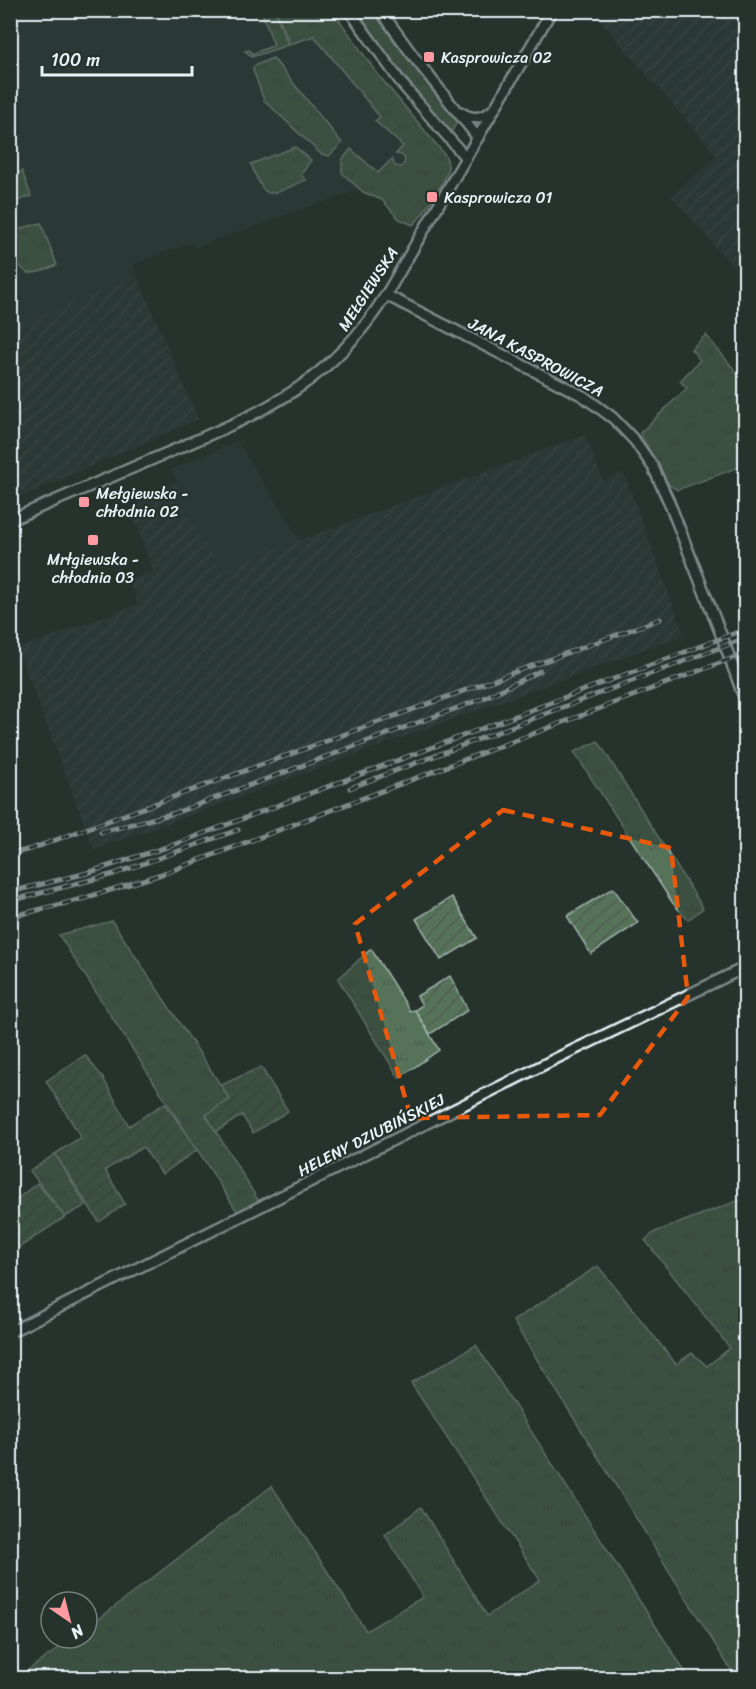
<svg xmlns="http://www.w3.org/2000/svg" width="756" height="1689" font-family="Sriracha,sans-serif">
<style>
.built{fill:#334140}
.industrial{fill:url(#industrial-furrows)}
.grass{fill:url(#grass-tufts);stroke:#a0b2a9;stroke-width:1.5}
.garden{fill:url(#garden-furrows);stroke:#a0b2a9;stroke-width:1.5}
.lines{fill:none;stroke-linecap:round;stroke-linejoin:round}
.street-casing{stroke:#e8f1f8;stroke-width:14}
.street{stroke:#26332d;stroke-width:9}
.rail-casing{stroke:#e8f1f8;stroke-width:5}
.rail{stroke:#26332d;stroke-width:3;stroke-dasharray:9;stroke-linecap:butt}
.marked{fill:none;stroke:#e8590c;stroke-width:4.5;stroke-dasharray:12 8;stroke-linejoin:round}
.poi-dot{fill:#ff9aa2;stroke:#26332d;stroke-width:2}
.labels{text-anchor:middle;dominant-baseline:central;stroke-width:4.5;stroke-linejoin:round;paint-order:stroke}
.poi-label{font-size:16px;fill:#e8f1f8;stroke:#26332d;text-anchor:start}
.street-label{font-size:16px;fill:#e8f1f8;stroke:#26332d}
</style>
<defs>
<pattern id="industrial-furrows" width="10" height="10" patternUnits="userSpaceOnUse" patternTransform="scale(1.5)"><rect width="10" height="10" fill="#334140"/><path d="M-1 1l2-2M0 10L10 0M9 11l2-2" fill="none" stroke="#475453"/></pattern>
<pattern id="grass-tufts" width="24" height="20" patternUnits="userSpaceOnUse" patternTransform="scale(1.5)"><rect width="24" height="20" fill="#57735a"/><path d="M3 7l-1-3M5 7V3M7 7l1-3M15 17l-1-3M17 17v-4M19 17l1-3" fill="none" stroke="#4e5b51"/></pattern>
<pattern id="garden-furrows" width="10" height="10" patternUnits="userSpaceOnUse" patternTransform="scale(1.5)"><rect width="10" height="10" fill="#57735a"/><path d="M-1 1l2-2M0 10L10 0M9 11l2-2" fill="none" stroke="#4e5b51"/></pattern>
</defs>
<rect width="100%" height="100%" fill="#26332d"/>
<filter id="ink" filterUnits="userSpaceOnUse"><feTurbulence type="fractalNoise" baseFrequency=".0167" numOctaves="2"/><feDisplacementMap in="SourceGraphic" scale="12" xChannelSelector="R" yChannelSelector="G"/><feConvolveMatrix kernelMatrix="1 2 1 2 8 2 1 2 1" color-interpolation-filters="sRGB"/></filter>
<g filter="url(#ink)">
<!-- built -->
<g class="built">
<path d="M11,11H305L431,164L195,247L191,242L133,264L137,276L11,327Z"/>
<path d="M237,441L300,540L220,569L168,486L178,481L170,470Z"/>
</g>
<!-- industrial -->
<g class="industrial">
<path d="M592,11H745V280L672,197L717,156Z"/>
<path d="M137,276L198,419L11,501V327Z"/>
<path d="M585,435L603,480L624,473L684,635L94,850L18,649L138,604L129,581L153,572L131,510L168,486L221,569Z"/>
</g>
<!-- grass -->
<g class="grass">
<path d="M261,11H275L288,45L252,57L245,51L250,50L252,54L274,45Z"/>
<path d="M276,11H333L376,72L445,155C447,159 449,164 448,169C446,180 422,217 413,225L399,219L382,200L363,192L342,173V160L351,149L378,173L392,159L395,166L401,167L404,164L405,159L402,155L396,154L403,146L375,121L380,117L314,36L290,44Z"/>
<path d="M355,11H373L394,41L458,120L451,133L382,49Z"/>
<path d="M273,58L342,143L329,156L321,154L264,100L253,70L254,66Z"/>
<path d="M295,147L311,160L301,175L306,180C270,194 267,207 251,164Z"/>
<path d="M22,171L31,196L11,203V175Z"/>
<path d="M41,223L57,265C49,268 38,274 29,273C18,270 4,241 14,233C20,227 33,226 41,223Z"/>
<path d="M706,335L742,379L745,377V465L677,490L669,485L640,433L687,388L680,381L700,360L691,349Z"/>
<path d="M598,741L703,908L688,920L672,902L574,752Z"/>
<path d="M112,921L230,1099L206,1115L260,1203L240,1216L59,935Z"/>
<path d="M371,949L410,1011L415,1010L439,1050L399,1078L338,979Z"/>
<path d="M55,1154L86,1205L65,1217L30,1171Z"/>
<path d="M745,1198L746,1678H736L513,1321L598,1266L676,1364L692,1353L707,1366L730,1348L645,1240L655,1232Z"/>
<path d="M476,1345L689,1678H17L73,1638H87V1628L272,1486L366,1631L423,1597L385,1535L421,1507L487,1616L540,1580L411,1383Z"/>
</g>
<!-- garden -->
<g class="garden">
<path d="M613,888L638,923L591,954L567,916Z"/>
<path d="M452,897L477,938L441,960L416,919Z"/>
<path d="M450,976L468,1010L430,1034L415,1010L422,1005L417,996Z"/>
<path d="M85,1055L103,1078L129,1126L165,1103L197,1150L162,1174L143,1147L105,1170L125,1204L99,1222L55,1154L81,1137L46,1081Z"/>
<path d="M261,1067L288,1111L253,1133L242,1115L216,1132L206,1115L230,1099L221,1085Z"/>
<path d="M37,1183L65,1217L12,1252L11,1204Z"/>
</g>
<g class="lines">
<!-- street casing -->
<g class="street-casing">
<g id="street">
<path d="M349,10L402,84L466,158"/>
<path d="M380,10L414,57L478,138"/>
<path d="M460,112C472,120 482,119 493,110"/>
<path d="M386,295L583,396L613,418L635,441L653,467L669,502L722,637L746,703"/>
<path d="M10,520C58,500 105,479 153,459C252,416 325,392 386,295L552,10"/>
<path d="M10,1332L557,1058L746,967"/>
</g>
</g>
<!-- street -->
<use href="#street" class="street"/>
<!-- rail casing -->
<g class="rail-casing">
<g id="rail">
<path d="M350,788L740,640"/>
<path d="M101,832L175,813L484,698L540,671"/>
<path d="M10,854L31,849L660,619"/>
<path d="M10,892L87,873L173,845L746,629"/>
<path d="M10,901L114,874L238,830"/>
<path d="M10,917L82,899L168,872L746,653"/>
</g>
</g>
<!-- rail -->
<use href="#rail" class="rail"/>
</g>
</g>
<!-- marked area -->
<path d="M0 0H756V1689H0ZM503,810L671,848L688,997L600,1115L411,1118L355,924Z" fill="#26332d" fill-opacity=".55" fill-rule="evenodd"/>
<path class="marked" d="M503,810L671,848L688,997L600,1115L411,1118L355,924Z"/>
<!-- markers -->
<g class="poi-dot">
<rect x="423" y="51" width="12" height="12" rx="3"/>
<rect x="426" y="191" width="12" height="12" rx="3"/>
<rect x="78" y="496" width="12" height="12" rx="3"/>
<rect x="87" y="534" width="12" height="12" rx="3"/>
</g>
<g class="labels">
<!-- poi labels -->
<g class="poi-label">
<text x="441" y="57">Kasprowicza 02</text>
<text x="444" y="197">Kasprowicza 01</text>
<text x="96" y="493">Mełgiewska -<tspan x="96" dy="18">chłodnia 02</tspan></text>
<text x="93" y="559" text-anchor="middle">Mrłgiewska -<tspan x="93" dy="18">chłodnia 03</tspan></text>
</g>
<!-- street labels -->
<g class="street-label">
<text transform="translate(368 289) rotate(-57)">MEŁGIEWSKA</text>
<text transform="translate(536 357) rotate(28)">JANA KASPROWICZA</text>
<text transform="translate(371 1135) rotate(-27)">HELENY DZIUBIŃSKIEJ</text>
</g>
</g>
<!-- margin -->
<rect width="756" height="1689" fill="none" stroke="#26332d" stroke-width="36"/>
<rect x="18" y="18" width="720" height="1653" fill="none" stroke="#e8f1f8" stroke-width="2" filter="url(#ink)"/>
<!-- north arrow -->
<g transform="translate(69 1620) rotate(145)"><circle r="28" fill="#26332d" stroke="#747f7e" stroke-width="1.5"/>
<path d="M0-4.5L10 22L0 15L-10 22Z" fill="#ff9aa2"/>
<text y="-9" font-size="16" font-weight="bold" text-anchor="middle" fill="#e8f1f8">N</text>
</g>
<!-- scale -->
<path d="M42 66v9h150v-9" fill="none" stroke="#e8f1f8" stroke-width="3"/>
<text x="51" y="66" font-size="18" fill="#e8f1f8" stroke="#26332d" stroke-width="4.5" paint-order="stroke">100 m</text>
</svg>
